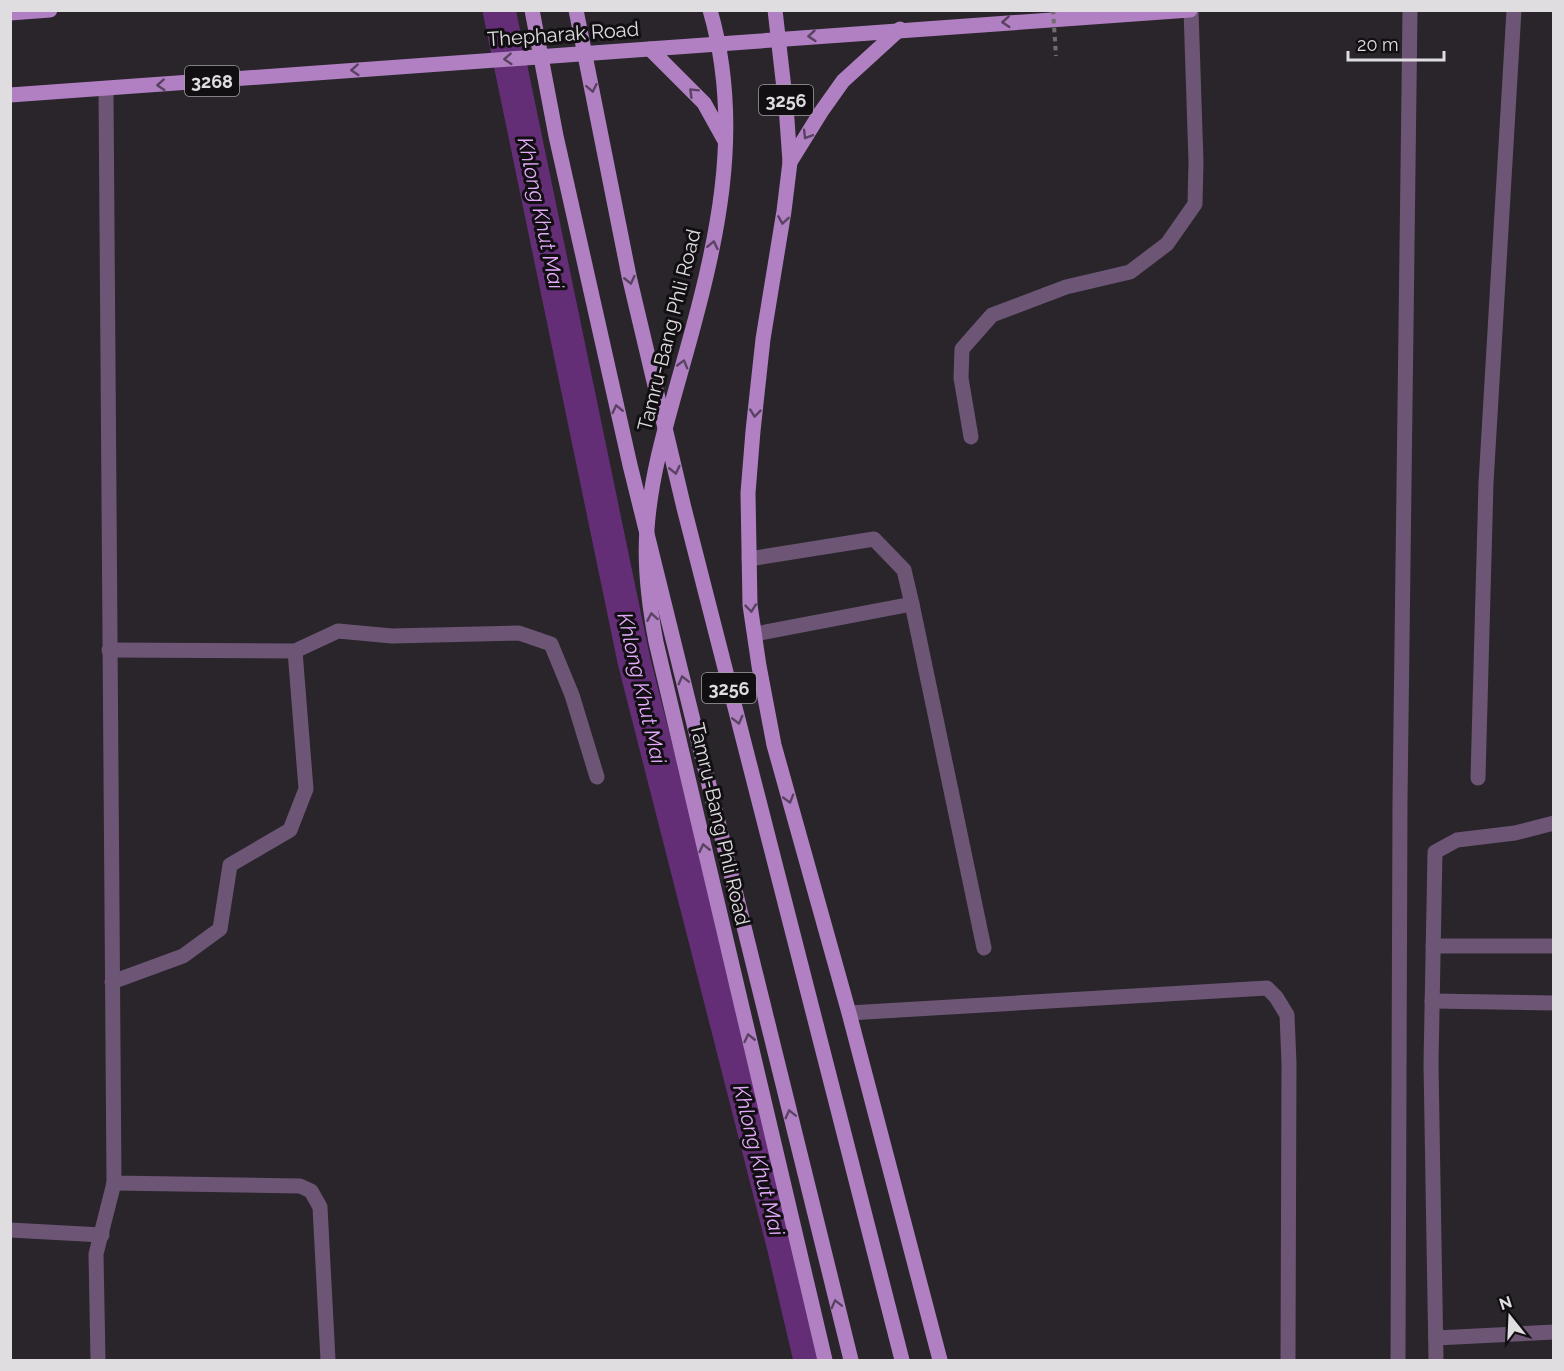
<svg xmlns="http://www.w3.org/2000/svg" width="1564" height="1371" font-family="Raleway,sans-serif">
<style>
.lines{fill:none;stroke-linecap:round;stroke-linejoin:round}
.canal{stroke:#642e77;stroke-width:33}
.service{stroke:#6c5575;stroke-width:15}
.minor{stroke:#6c5575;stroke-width:15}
.primary{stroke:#b180c3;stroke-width:15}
.path-bridge{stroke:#706c71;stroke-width:4;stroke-dasharray:4.5 4.5;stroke-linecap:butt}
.primary-bridge{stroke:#b180c3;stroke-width:15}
.oneway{stroke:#594262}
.labels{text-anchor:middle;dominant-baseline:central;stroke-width:6;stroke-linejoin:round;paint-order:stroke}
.shield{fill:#110f12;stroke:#a29fa3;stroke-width:1.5}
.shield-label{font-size:18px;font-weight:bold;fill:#e0dde1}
.street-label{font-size:20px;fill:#e0dde1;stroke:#110f12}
.water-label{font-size:21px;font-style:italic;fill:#e5aafc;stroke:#110f12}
</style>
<rect width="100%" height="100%" fill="#29252b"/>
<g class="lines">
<!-- canal -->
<path class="canal" d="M499,10L634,661L783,1245L810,1360"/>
<!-- service -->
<g class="service">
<path d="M755,634L912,604"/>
<path d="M109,650L295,651L338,631L392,636L519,633L551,644L572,695L597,777"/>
<path d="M112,982L183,956L220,929L230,865L290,830L306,789L295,651"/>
</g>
<!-- minor -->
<g class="minor">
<path d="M106,89L114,1183L300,1186L311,1191L320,1207L328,1360"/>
<path d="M971,437L961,378L962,349L992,315L1066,287L1130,272L1167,244L1195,204L1196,162L1191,10"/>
<path d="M749,559L874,539L904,570L912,604L984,948"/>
<path d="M1478,778L1486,483L1514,10"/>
<path d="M1433,946H1554"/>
<path d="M1432,1001L1554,1003"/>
<path d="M849,1013L1267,988L1276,997L1287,1015L1289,1063L1288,1360"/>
<path d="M10,1230L102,1235"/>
<path d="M1436,1338L1554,1332"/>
<path d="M98,1360L96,1254L114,1183"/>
<path d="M1398,1360L1400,802L1410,10"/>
<path d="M1436,1360L1431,1064L1435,852L1457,840L1515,833L1554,823"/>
</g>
<!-- primary -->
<g class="primary">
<path d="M710,10C745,131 716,247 683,364C668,418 651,472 647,529C644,567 649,605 656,642L825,1360"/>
<path d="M775,10L786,106L790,162L784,211L763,339L753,431L748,493L750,605L759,666L774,745L849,1013L940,1360"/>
<path d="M10,13L50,10"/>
<path d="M650,49L704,103L724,139"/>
<path d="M10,95C404,69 797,35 1190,10"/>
<path d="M790,162L821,112L843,81L900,29"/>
</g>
<!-- path-bridge -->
<path class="path-bridge" d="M1053,10L1056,56"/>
<!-- primary-bridge -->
<g class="primary-bridge">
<path d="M532,10L556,136L630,465L851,1360"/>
<path d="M576,10L629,276L684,508L902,1360"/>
</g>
</g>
<!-- one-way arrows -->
<defs><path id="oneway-chevron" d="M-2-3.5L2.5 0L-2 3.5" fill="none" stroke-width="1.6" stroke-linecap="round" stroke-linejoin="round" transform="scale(1.5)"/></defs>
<g class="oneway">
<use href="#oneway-chevron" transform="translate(1006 22) rotate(176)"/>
<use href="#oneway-chevron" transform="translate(812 36) rotate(175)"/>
<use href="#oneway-chevron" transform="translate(508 59) rotate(176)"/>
<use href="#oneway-chevron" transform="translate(355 70) rotate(176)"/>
<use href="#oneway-chevron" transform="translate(161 85) rotate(176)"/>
<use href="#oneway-chevron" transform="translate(592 88) rotate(79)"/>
<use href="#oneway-chevron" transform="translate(693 92) rotate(-135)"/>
<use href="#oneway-chevron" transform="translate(807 135) rotate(121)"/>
<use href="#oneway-chevron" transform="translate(783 220) rotate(99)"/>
<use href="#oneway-chevron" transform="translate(713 245) rotate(-78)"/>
<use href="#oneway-chevron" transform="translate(630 280) rotate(77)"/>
<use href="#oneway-chevron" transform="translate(683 364) rotate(-74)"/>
<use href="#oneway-chevron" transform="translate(617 409) rotate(-103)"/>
<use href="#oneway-chevron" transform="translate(755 413) rotate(96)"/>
<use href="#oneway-chevron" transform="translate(675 470) rotate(77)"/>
<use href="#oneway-chevron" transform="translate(751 608) rotate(84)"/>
<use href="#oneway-chevron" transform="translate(652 617) rotate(-100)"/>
<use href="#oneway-chevron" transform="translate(683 680) rotate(-104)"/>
<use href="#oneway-chevron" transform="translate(738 720) rotate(76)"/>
<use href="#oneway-chevron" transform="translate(789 799) rotate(74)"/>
<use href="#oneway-chevron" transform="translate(704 848) rotate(-103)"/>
<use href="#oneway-chevron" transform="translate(749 1038) rotate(-103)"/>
<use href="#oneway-chevron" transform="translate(790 1114) rotate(-104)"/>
<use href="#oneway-chevron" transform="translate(836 1304) rotate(-104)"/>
</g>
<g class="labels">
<!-- shield labels -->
<g class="shield">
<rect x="185" y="66" width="54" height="30" rx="4.5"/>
<rect x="759" y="85" width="54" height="30" rx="4.5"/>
<rect x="702" y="673" width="54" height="30" rx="4.5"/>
</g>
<g class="shield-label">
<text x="212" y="81">3268</text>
<text x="786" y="100">3256</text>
<text x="729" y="688">3256</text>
</g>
<!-- street labels -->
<g class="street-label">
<text transform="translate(563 34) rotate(-4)">Thepharak Road</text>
<text transform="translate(669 330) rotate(-76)">Tamru-Bang Phli Road</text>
<text transform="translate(720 824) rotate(77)">Tamru-Bang Phli Road</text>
</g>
<!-- water labels -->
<g class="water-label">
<text transform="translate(541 213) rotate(78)">Khlong Khut Mai</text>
<text transform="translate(642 688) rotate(77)">Khlong Khut Mai</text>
<text transform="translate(759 1160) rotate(76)">Khlong Khut Mai</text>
</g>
</g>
<!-- border -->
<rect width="1564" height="1371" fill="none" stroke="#e0dde1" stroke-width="24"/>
<!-- north arrow -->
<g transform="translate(1510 1317) rotate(342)" stroke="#110f12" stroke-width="4.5" paint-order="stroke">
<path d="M0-4.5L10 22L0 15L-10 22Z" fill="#e0dde1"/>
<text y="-9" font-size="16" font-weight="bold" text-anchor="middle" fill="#e0dde1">N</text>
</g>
<!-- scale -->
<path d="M1348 51v9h96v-9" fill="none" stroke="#e0dde1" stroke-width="3"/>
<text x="1357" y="51" font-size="18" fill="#e0dde1" stroke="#110f12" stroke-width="4.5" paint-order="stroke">20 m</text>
</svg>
